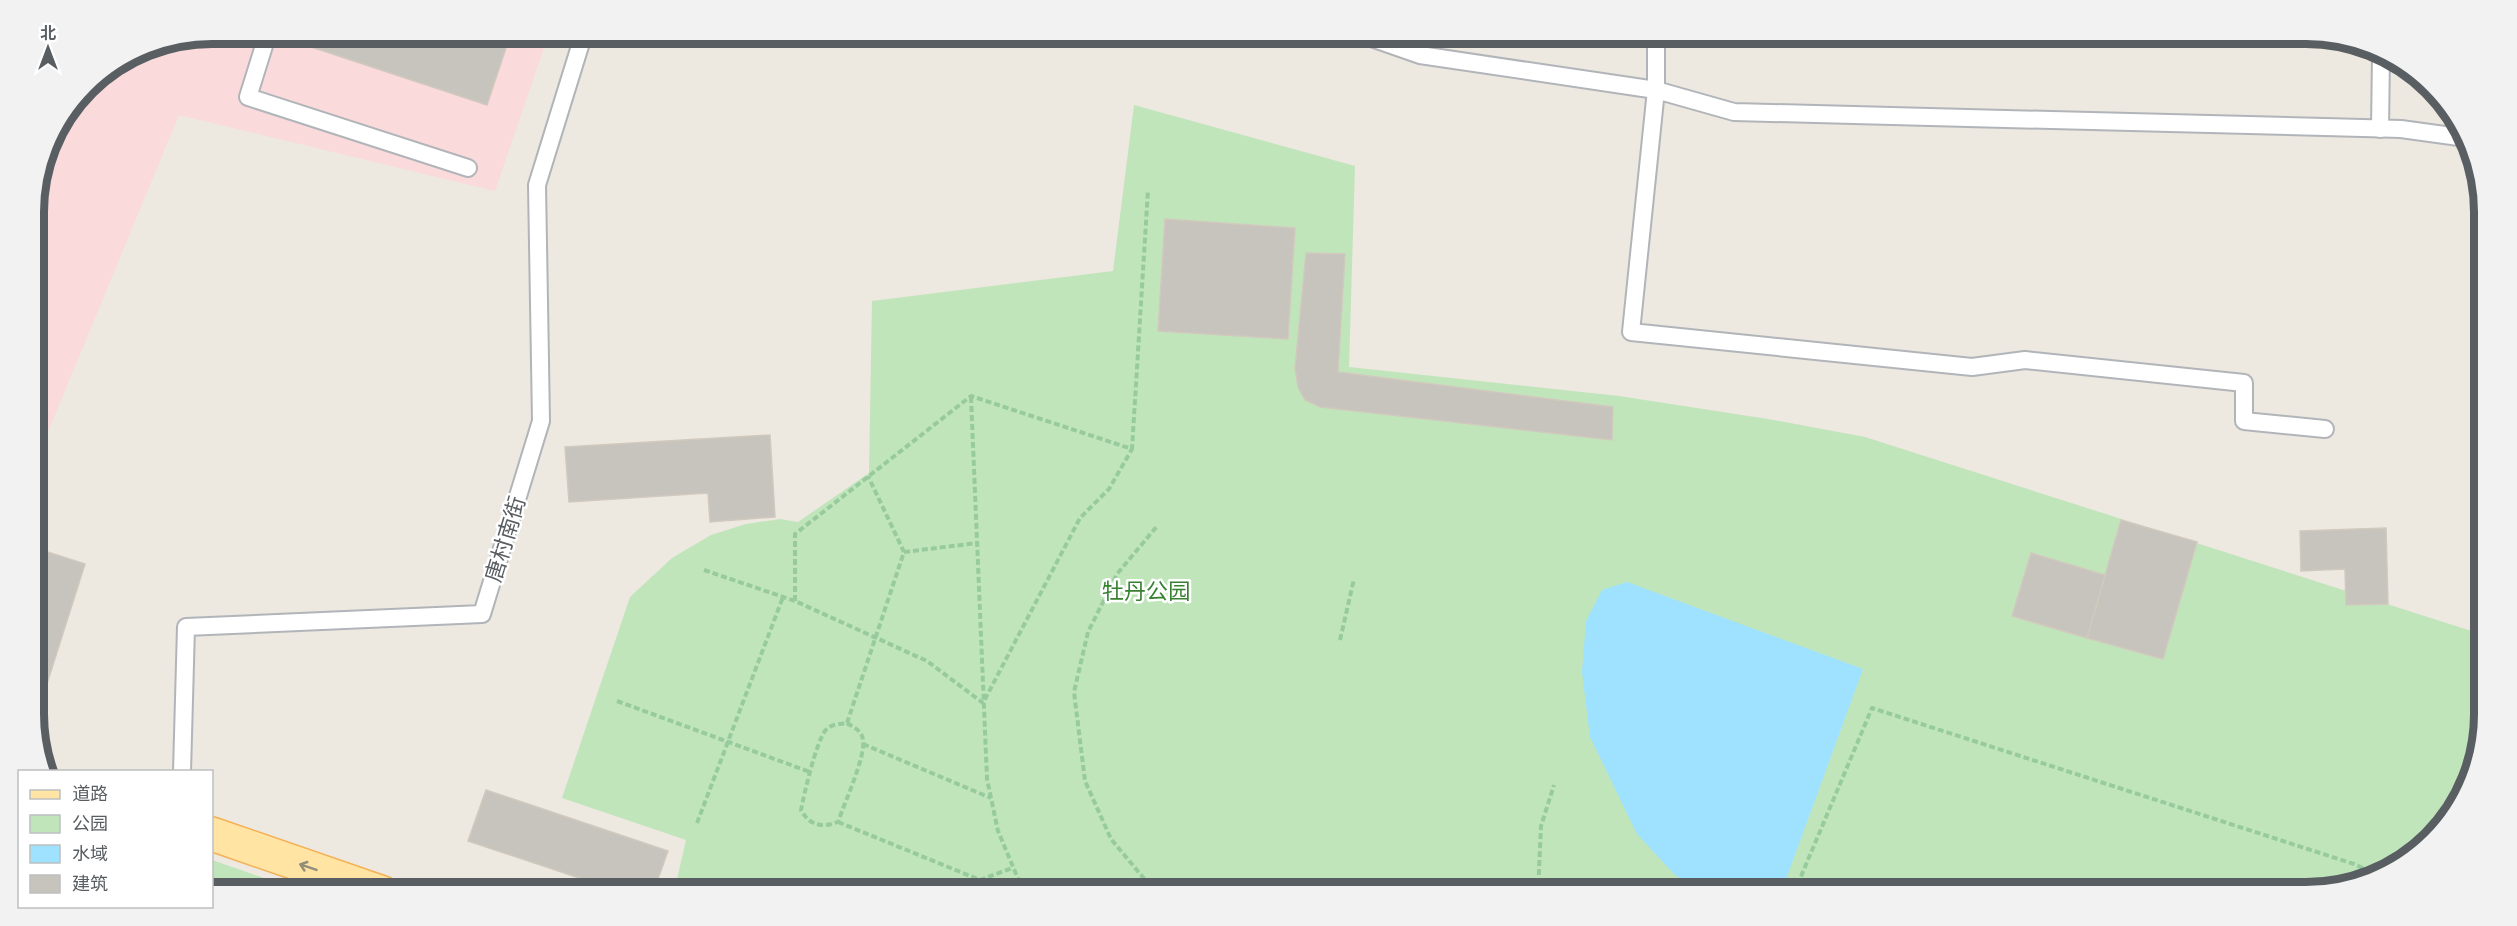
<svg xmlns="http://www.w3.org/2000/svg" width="2517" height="926" font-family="Jost,'Noto Sans SC',sans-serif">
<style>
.medical{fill:#fbdadc}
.green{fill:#c1e5bb}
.water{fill:#9ee2ff}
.building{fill:#c7c3bd;stroke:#d1c9be;stroke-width:1.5}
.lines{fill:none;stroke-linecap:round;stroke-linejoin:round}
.service-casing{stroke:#b1b5b9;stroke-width:20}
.primary-casing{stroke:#f4b052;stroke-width:36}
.path{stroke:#97cb9e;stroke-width:4;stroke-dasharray:6 3;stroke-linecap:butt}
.service{stroke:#fff;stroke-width:16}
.primary{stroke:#ffe4a3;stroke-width:33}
.oneway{stroke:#938d79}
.labels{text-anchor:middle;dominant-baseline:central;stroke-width:5;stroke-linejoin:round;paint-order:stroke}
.street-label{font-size:22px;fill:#595e62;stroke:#fff}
.park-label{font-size:22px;fill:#388131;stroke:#fff}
.rim{fill:none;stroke:#595e62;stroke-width:8}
</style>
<rect width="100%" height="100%" fill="#ede8e0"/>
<!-- medical -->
<path class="medical" d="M211,33H549L495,191L179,115L47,434L40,539L35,538L33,199L51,133L93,77L143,46Z"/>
<!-- green -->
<g class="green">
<path d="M1134,105L1355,166L1349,367L1619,396L1768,419L1865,437L2484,635V715L2475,772L2454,814L2415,856L2374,880L2317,893H689L675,888L686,840L562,798L630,597L672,558L711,535L746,524L780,519L798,522L869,473L872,301L1113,271Z"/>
<path d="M212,860L308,893H212Z"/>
</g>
<!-- water -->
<path class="water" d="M1627,582L1863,669L1781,893H1705L1675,875L1637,834L1590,737L1582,672L1586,621L1602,590Z"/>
<!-- building -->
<g class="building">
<path d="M279,33H511L487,105L278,36Z"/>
<path d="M1165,219L1295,228L1288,339L1158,331Z"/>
<path d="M1306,253L1345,254L1338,372L1613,407L1612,440L1320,407L1305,400L1298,387L1295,368Z"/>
<path d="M770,435L775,517L710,522L708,493L569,502L565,447Z"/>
<path d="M2121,520L2197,542L2163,659L2087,638Z"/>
<path d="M2386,528L2388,604L2346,605L2345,569L2301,571L2300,531Z"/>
<path d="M35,548L85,564L45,690L36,687Z"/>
<path d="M2031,553L2105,575L2087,638L2012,616Z"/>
<path d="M2484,603V635L2474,632Z"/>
<path d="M486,790L668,851L653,893H624L468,841Z"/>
</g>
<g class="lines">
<!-- service casing -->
<g class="service-casing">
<g id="service">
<path d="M268,33L248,97L468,168"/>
<path d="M1357,33L1420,55L1656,90L1734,112L2401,129L2459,137"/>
<path d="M1656,33V90L1631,332L1972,367L2025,360L2244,383V421L2325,429"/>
<path d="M2380,129L2381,55"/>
<path d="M182,772L186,627L482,614L541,421L537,185L584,33"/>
</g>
</g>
<!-- primary casing -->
<g class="primary-casing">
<path id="primary" d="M212,834L383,893"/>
</g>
<!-- path -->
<g class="path">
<path d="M971,397L987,779L998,831L1024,893"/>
<path d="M904,552L977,543"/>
<path d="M704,570L795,601L927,661L983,703L1080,518L1109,489L1132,449"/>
<path d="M795,601V534L971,396L1132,449L1148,190"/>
<path d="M1340,640L1354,579"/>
<path d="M617,701L810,772"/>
<path d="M847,723L904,552L868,476"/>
<path d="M847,723C854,728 862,730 863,740C866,756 844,804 838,822C822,828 810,826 801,810C804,794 816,743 825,731C830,724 840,724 847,723Z"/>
<path d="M863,744L991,798"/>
<path d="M838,822L980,880L1012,868"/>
<path d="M697,823L783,597"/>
<path d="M1156,893L1111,839L1085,781L1074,692L1088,632L1117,574L1158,525"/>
<path d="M1538,893L1541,826L1554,785"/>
<path d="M1794,893L1872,708L2354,864L2379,876"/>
</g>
<!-- service -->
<use href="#service" class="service"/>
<!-- primary -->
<use href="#primary" class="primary"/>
</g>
<!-- one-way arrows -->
<defs><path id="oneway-shaft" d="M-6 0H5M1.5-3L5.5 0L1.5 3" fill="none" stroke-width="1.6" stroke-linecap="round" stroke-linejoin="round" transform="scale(1.5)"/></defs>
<use class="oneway" href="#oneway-shaft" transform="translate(308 867) rotate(-161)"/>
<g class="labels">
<!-- street labels -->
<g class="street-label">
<text transform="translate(505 539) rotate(-73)">唐村南街</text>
</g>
<!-- park labels -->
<g class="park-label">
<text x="1146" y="591">牡丹公园</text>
</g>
</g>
<!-- crop -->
<path d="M0 0H2517V926H0ZM212 44H2306A168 168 0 0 1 2474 212V714A168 168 0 0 1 2306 882H212A168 168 0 0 1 44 714V212A168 168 0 0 1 212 44Z" fill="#f2f2f2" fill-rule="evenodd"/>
<path class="rim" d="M212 44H2306A168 168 0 0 1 2474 212V714A168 168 0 0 1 2306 882H212A168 168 0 0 1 44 714V212A168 168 0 0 1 212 44Z"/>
<!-- legend -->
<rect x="18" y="770" width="195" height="138" fill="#ffffff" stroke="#bdbfc0" stroke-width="1.5"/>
<rect x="30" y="790" width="30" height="9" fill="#ffe4a3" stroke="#bdbfc0" stroke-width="1.5"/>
<text x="72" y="800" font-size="18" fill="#595e62">道路</text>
<rect x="30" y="815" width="30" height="18" fill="#c1e5bb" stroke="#bdbfc0" stroke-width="1.5"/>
<text x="72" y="830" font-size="18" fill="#595e62">公园</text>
<rect x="30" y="845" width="30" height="18" fill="#9ee2ff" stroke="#bdbfc0" stroke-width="1.5"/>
<text x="72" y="860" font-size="18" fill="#595e62">水域</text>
<rect x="30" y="875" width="30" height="18" fill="#c7c3bd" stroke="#bdbfc0" stroke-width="1.5"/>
<text x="72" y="890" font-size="18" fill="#595e62">建筑</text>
<!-- north arrow -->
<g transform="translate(48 48)" stroke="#ffffff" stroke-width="4.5" paint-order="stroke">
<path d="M0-4.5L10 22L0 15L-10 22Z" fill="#595e62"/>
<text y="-9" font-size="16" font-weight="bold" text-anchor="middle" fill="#595e62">北</text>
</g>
</svg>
